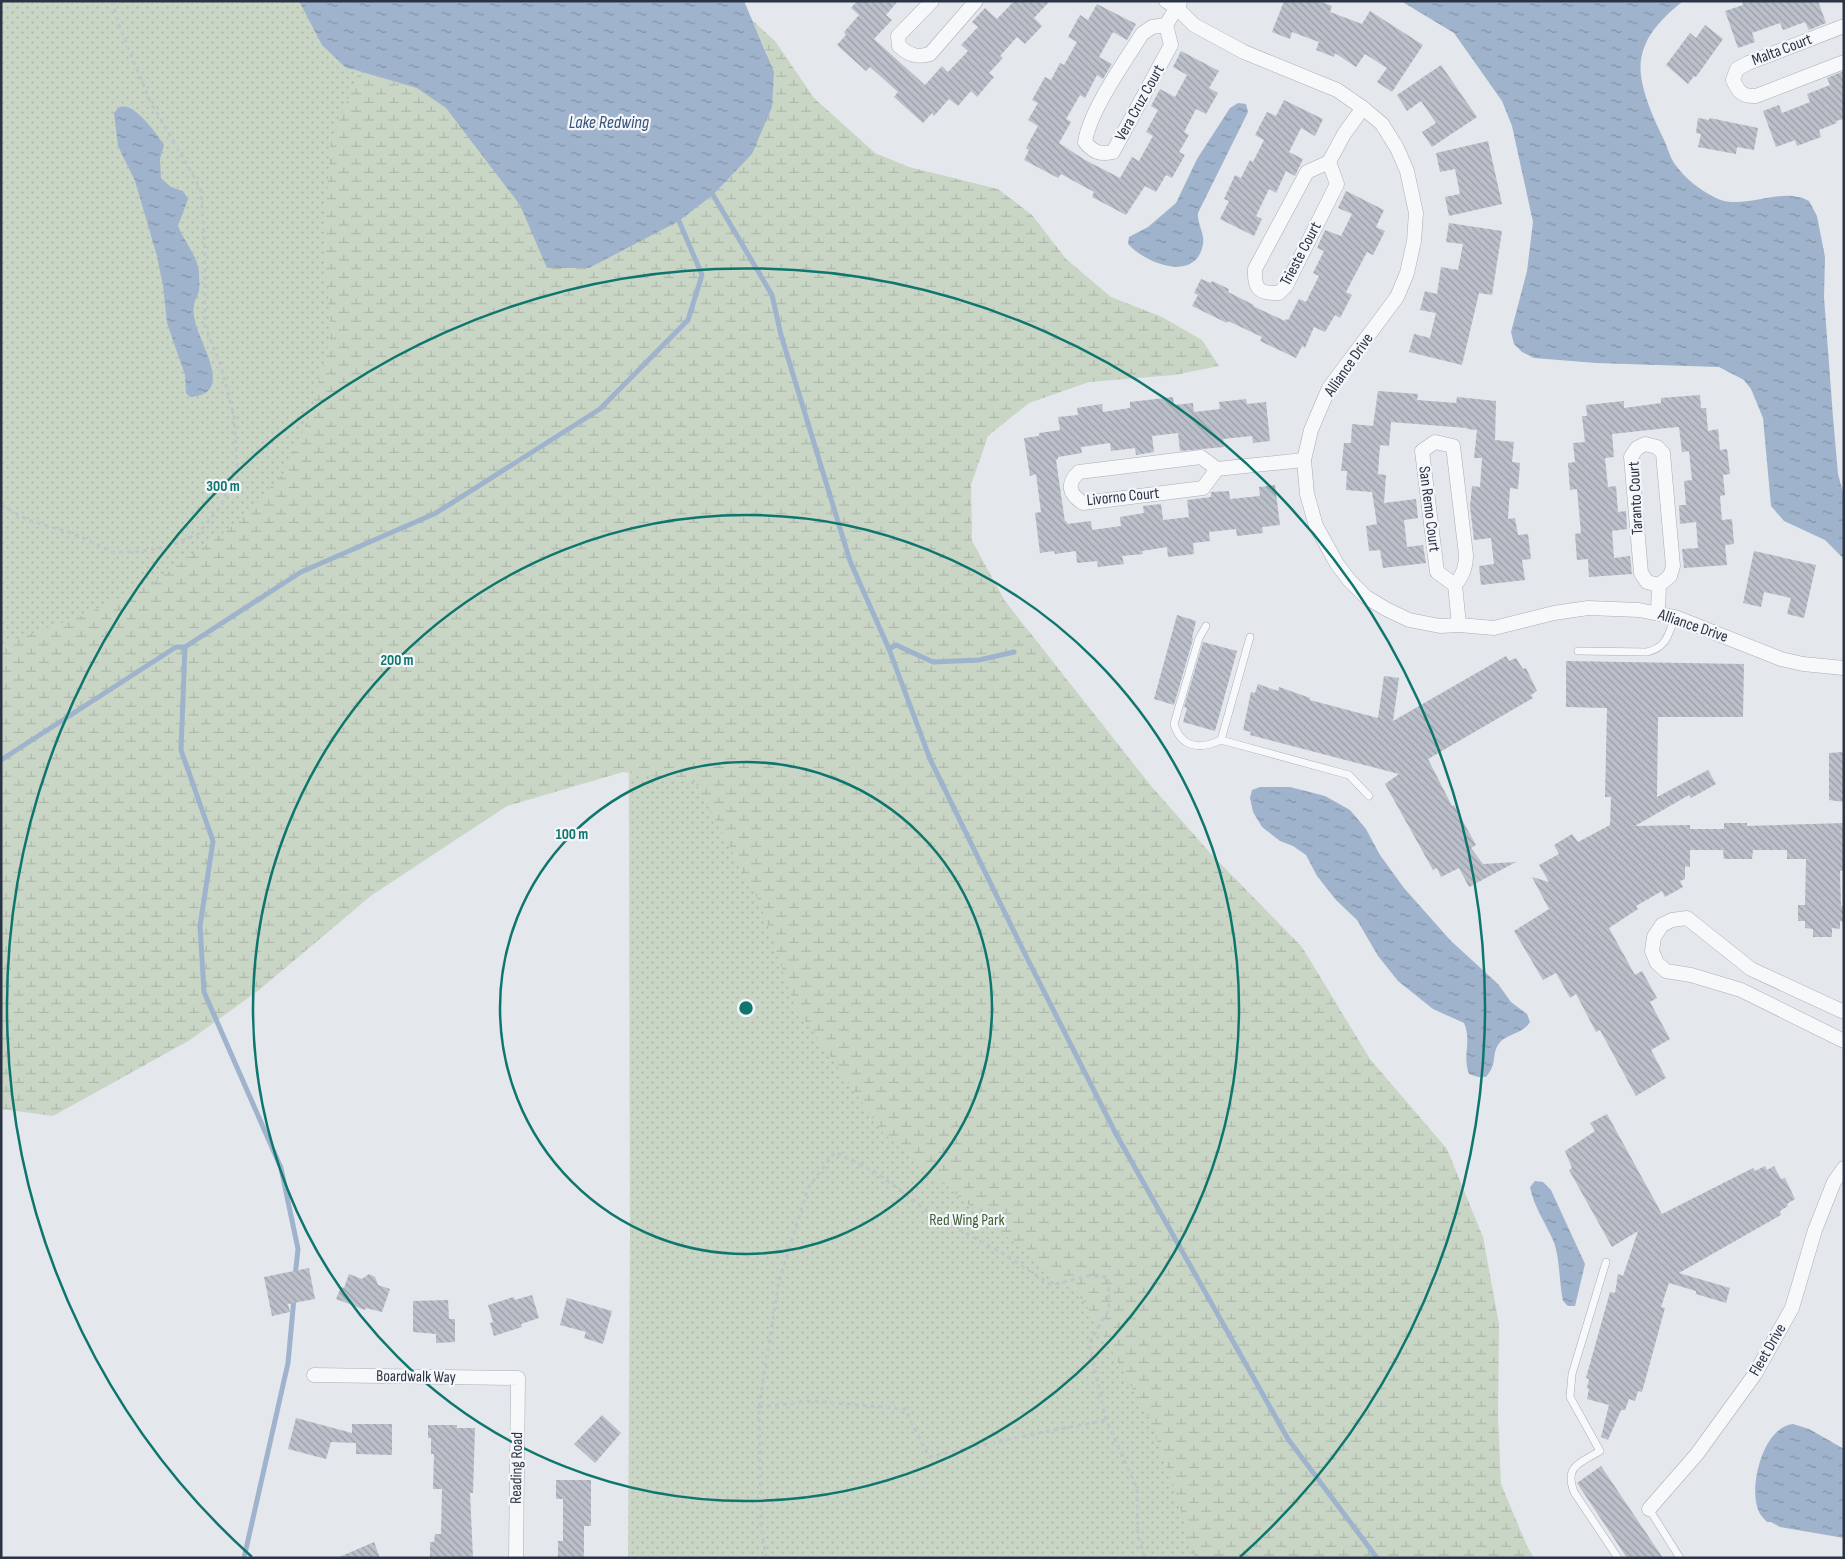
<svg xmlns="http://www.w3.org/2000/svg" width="1845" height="1559" font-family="'Sofia Sans Condensed',sans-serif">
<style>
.green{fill:url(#green-dots)}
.wetland{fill:url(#wetland-marsh)}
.water{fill:url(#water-ripples)}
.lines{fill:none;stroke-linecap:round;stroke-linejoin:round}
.stream{stroke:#9fb4cc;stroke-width:5}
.building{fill:url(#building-back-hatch)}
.lane-casing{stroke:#a9aeb7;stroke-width:8}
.street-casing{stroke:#a9aeb7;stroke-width:15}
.path{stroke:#c2c5cb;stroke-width:3;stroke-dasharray:4 4;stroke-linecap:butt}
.lane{stroke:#f7f8fa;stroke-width:7}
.street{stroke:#f7f8fa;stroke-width:14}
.ring{fill:none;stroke:#0f766e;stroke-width:2.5}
.labels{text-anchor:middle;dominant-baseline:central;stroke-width:4.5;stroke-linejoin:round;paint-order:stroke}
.street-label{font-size:16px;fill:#2b3445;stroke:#f4f6f9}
.park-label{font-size:16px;fill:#3f6138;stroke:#f4f6f9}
.water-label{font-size:18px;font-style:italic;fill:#34527a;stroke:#f4f6f9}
.centre{fill:#0f766e;stroke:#f4f6f9;stroke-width:2.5}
.ring-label{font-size:15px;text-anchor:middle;font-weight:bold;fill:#0f766e;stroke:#f4f6f9;stroke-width:4.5;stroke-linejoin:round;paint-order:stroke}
</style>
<defs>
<pattern id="green-dots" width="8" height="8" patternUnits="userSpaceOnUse" patternTransform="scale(1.25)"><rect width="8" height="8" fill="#c9d6c5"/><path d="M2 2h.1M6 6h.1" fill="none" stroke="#adb8ab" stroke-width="1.8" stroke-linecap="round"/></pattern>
<pattern id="wetland-marsh" width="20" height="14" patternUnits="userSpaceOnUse" patternTransform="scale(1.25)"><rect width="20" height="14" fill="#c9d6c5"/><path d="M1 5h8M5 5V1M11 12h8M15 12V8" fill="none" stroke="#adb8ab"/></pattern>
<pattern id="water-ripples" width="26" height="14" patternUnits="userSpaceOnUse" patternTransform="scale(1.25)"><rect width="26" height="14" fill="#9fb4cc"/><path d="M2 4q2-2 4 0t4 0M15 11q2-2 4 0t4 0" fill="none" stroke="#8293a7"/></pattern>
<pattern id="building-back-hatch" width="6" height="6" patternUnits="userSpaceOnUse" patternTransform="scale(1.25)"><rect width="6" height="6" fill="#bbc0ca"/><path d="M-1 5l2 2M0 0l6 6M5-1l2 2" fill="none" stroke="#989da6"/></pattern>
</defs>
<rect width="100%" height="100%" fill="#e4e7ec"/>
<!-- green -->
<path class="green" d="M1,1H467L1406,1558H628L630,1235L628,462L1,983Z"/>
<!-- wetland -->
<path class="wetland" d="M752,20L775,41L814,98L875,153L909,167L998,189L1032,215L1066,259L1111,297L1162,317L1202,340L1219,366L1174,375L1089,382L1029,403L988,436L971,485L972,541L1005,601L1151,786L1212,855L1302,947L1370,1059L1447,1149L1483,1237L1499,1324L1498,1418L1501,1484L1527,1546L1534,1558H1195L1187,1528L1150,1420L1084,1301L883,1133L794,1004L760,903L695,782L623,772L507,806L372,895L259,990L190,1040L53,1116L1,1109V645L86,614L154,582L234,525L285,472L310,415L331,335L324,239L331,140L359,72L417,88L446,108L520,205L547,268L679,221L713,195L752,154L767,54Z"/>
<!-- water -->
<g class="water">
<path d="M299,1H744L774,72L772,107L752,154L713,195L679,221L589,268H547L520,205L446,108L417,88L345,67L322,45Z"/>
<path d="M1401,1H1683C1666,15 1647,32 1642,55C1635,81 1654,119 1665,142C1668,149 1670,157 1674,163C1685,179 1701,191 1718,199C1743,209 1775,191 1798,197C1801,197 1805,199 1809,201L1817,216L1825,257L1824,297L1833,417L1838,474L1844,496V559L1825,540L1784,521L1771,506L1763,418L1751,389L1744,380L1719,367L1596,363L1534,358L1522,352L1514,344L1511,332L1527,271L1533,222L1512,126L1502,101L1454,33Z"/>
<path d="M1238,103L1246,104L1248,112L1198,213C1197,224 1205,233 1203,244C1196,284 1145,263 1128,244L1129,237L1148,227L1176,203L1197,159L1230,108Z"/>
<path d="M119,107C121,107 124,106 127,107C138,109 158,135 164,145L160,159L161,178L171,187L183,191L188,199L178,226C184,241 197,255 199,272C199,277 200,285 199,291C198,296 194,301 194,306C193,310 194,317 195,321C199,343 236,395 190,397L186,393L185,375L167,323L163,286L157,256L135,181L118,146L114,113Z"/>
<path d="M1260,787H1290L1325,796L1350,810L1366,829L1380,855L1404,888L1451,941L1498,984L1511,1002L1527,1014L1530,1022C1521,1036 1505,1033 1498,1045C1491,1057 1498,1063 1486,1077H1478L1469,1074C1462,1055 1472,1041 1464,1023L1433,1009L1398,981L1378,956L1357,920L1336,900L1317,876L1306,855L1293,846L1280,841L1262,827L1253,812L1250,798L1252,790Z"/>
<path d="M1535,1181L1543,1182L1551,1190L1585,1264L1575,1306H1568L1563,1301C1559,1283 1560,1256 1553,1240C1545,1222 1534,1207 1530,1187Z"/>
<path d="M1793,1424L1809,1429L1844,1449V1538L1780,1527L1771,1522H1767C1762,1517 1758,1512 1757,1506C1750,1482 1764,1427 1793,1424Z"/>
</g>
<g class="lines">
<!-- stream -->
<g class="stream">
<path d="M713,195L772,295L781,335L850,561L889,649L930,759L1024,952L1116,1134L1288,1439L1377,1558"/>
<path d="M185,647L181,750L213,841L200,926L204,992L281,1168L298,1249L295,1277"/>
<path d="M889,649L896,645L933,662L979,660L1014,652"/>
<path d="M1,760L176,647H185L301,572L436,513L600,409L688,320L702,275L679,221"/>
<path d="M244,1558L288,1363L294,1298"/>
</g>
</g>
<!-- building -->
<g class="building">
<path d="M857,1H898L886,15L892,20L874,39L925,85L942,66L948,72L968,51L961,45L978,27L972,22L985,8L997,19L1014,1H1050L1034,18L1042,26L1025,44L1017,37L1000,56L1003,58L989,73L994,77L977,97L971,91L958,106L949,99L934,116L932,113L923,123L894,97L898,92L870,67L866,71L837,45L846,35L844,32L859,15L851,8Z"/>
<path d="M1284,1H1319L1332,6L1330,12L1362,24L1370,11L1423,45L1392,92L1377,82L1387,68L1365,54L1356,67L1335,53L1334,57L1316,50L1319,42L1292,32L1290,39L1272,32Z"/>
<path d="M1742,1H1818L1826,23L1809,30L1805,22L1783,30L1780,23L1752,33L1755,42L1738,48L1725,11L1743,5Z"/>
<path d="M1097,4L1136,24L1127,40L1113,32L1099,57L1112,64L1110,67L1103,79L1097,75L1085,98L1080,95L1066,119L1071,122L1059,143L1085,160L1120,178L1132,157L1139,161L1153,136L1146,132L1158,110L1151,106L1160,89L1175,97L1187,75L1173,67L1181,51L1219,71L1209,88L1218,93L1206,114L1196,109L1184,132L1189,135L1179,152L1185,155L1172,178L1166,175L1156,192L1145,186L1126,215L1092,197L1094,192L1061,174L1058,178L1024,160L1029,150L1026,148L1038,126L1028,120L1038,103L1032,100L1045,77L1051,80L1060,63L1064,65L1077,42L1068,37L1080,15L1088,20Z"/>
<path d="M1705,25L1723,39L1696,77L1694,76L1688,84L1666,65L1690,33L1696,38Z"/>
<path d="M1441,65L1477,117L1432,147L1422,132L1436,123L1421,101L1407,111L1397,95Z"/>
<path d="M1844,71V119L1836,121L1837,123L1819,130L1821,137L1797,146L1795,140L1776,147L1763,111L1779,105L1782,113L1810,102L1807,94L1830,85L1827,78Z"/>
<path d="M1284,100L1323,119L1315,136L1301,128L1289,152L1303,159L1295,176L1286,171L1276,193L1269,189L1256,216L1262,219L1254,236L1220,219L1229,201L1224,199L1235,175L1241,178L1250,160L1253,162L1264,140L1255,135L1267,112L1276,116Z"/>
<path d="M1698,118L1709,120L1710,118L1758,128L1754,150L1737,147L1736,154L1698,147L1701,134L1696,133Z"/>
<path d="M1488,141L1502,204L1449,216L1445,197L1460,194L1455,169L1440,172L1436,153Z"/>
<path d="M1346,191L1384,210L1376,227L1385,231L1373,255L1367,252L1346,292L1352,295L1340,318L1335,315L1325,332L1314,327L1305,348L1302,346L1296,358L1260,341L1262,337L1228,321L1227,323L1192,306L1198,295L1194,293L1201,279L1211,283L1212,281L1229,289L1228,292L1254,305L1253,306L1285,321L1286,319L1288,320L1299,299L1306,302L1319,276L1313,273L1324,251L1317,248L1325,230L1341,236L1352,214L1338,208Z"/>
<path d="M1449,223L1502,231L1492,295L1479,293L1462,365L1409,352L1414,334L1430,338L1436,313L1420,310L1425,291L1437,294L1441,267L1458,270L1463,244L1446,242Z"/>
<path d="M1378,391L1418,394L1417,400L1456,403L1457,397L1496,401L1495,440L1514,442L1512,462L1520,463L1518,489L1510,488L1508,519L1515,518L1518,535L1528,534L1531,559L1522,560L1525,580L1481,585L1479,566L1494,564L1491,538L1474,540L1470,507L1472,486L1480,487L1482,458H1474L1477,430L1467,429V428L1391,422L1389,446L1380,445L1378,474L1386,475L1384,503L1416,499L1418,518L1404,520L1407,547L1423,545L1426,563L1383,568L1380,550L1369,551L1366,526L1377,524L1372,492L1346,490L1347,471H1341L1344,443H1351L1352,424L1373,426Z"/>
<path d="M1700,395L1701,408H1706L1708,431L1718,429L1720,450L1727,449L1730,474L1723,475L1725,495L1720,496L1722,520L1732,519L1734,544L1725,545L1727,565L1684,568L1682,549L1698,548L1696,522L1680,524L1679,505H1686L1684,481L1692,480L1689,451L1682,452L1679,427H1677L1612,434L1614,457L1605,458L1608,487L1616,486L1618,512L1626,511L1627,529L1612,531L1614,558L1630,556L1632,574L1589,577L1588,559L1577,560L1575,534L1581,533L1577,489L1570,490L1568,463L1575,462L1573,443L1585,442L1582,416H1587L1586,405L1624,401V408L1661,403V398Z"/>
<path d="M1173,397L1174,405L1193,403L1194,412L1220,409L1219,402L1246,399L1247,404L1266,402L1270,441L1253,443L1252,436L1223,439L1224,447L1180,451L1178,433L1152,436L1154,452L1136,455L1135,448L1111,451L1110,443L1081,447L1082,453L1058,457V459L1056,460L1065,522L1067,521V524L1091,521L1092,530L1121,526L1120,517L1144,513L1143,506L1161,504L1163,520L1189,517L1187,500L1211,497V492L1229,491L1230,499L1260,496L1259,487L1275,485L1280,525L1262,527L1263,533L1237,536L1236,529L1209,532L1210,541L1193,543L1194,554L1168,557L1167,547L1142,551L1143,554L1122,556L1124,564L1098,567L1097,561L1077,563L1076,551L1055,554L1054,551L1040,553L1035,513L1041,512L1036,474L1030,476L1024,438L1039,436V433L1060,430L1058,417L1078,415L1077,408L1102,404L1103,412L1130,408V402Z"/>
<path d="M1754,551L1816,565L1804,618L1787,614L1791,598L1764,592L1761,607L1743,603Z"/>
<path d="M1177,615L1196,621L1192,638L1193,639L1174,705L1154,699Z"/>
<path d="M1203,642L1237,651L1215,731L1183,722L1187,708L1184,707Z"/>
<path d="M1506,656L1509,661L1516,658L1523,669L1526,668L1537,691L1531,695L1533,698L1428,759L1452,806L1454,805L1476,845L1471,848L1483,864L1516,862L1469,887L1459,868L1441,877L1437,868L1433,870L1385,784L1399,774L1250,735L1251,732L1243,730L1251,692L1255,693L1258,684L1278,691L1279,687L1310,698V700L1378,718L1384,676L1399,678L1393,721Z"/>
<path d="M1566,661L1744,664L1743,717H1658L1657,797L1708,770L1716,784L1691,798L1689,795L1635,826L1690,825V829H1724V823H1747V826L1844,823V871H1840L1841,906H1844V922L1840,921V929L1832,928V937H1813V929L1805,928V921H1798V905H1805L1806,859H1787V850H1753L1752,859H1724L1723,850H1690V867L1685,866V879L1680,881L1683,887L1665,897L1662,891L1636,906L1638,909L1609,928L1635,975L1642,971L1657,998L1650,1002L1670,1039L1651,1050L1666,1078L1636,1096L1600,1030L1596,1032L1576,994L1570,998L1556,973L1543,980L1514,931L1549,909L1532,877L1549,882L1539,865L1559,854L1554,845L1572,834L1578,842L1610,825L1611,797H1605L1607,708L1566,707Z"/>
<path d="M1844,752V802L1829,800V753Z"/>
<path d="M1607,1114L1662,1214L1753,1168L1755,1171L1765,1166L1767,1170L1774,1166L1781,1179L1785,1178L1795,1199L1787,1204L1788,1206L1780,1211L1781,1215L1679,1273L1730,1288L1726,1303L1696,1294V1291L1669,1283L1661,1307L1665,1308L1642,1392L1638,1391L1635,1401L1629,1399L1625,1410H1621L1608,1440L1601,1437L1609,1405L1587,1399L1589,1389L1587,1388L1589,1379L1586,1378L1610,1292L1615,1293L1618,1274L1623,1276L1638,1231L1612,1247L1569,1170L1572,1168L1565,1151L1595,1131L1590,1123Z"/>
<path d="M309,1268L315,1299L288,1304L290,1312L272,1316L264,1277Z"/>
<path d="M349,1274L362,1279L369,1274L375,1277L378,1285L390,1289L382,1312L366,1308L365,1310L336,1299L341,1287L344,1288Z"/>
<path d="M532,1295L539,1318L521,1324L522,1327L494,1336L490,1323L493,1322L488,1305L514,1297L515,1300Z"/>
<path d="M567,1298L612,1311L603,1344L584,1338L586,1332L560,1325Z"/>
<path d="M448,1300L449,1319H455V1342L436,1343V1334L413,1332V1301Z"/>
<path d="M602,1415L621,1433L595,1463L574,1444Z"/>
<path d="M296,1418L352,1433V1424H392V1455L356,1454V1443L331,1442L326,1459L288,1449Z"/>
<path d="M428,1425H457V1428H475L473,1493H470L473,1558H430V1542H434L435,1534H441L442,1489H433L434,1454H431V1438H428Z"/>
<path d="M1601,1466L1663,1558H1627L1577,1483Z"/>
<path d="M556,1480H591V1526H584V1558H558V1541H563V1499H556Z"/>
<path d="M374,1542L380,1558H337Z"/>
</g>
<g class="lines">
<!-- lane casing -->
<g class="lane-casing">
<g id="lane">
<path d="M1206,626L1199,638L1174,724C1181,748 1200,750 1221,740"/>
<path d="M1250,637L1221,740L1349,775L1369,796"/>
<path d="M1578,651L1647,652C1667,647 1668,635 1675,617"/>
<path d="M1606,1262L1572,1374L1570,1397L1600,1451C1580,1463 1564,1466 1574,1492L1618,1558"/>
<path d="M1649,1509L1680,1558"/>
</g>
</g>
<!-- street casing -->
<g class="street-casing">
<g id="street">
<path d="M932,1L898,36L899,46C909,55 917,58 930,54L976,1"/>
<path d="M1166,1L1176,7L1194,25L1244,52L1337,90L1363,108L1382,124L1397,148L1407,171L1416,213L1414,241L1407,273L1397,297L1329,388L1311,430L1304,460L1307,494L1316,526L1337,564L1349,580L1366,597L1386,609L1409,620L1440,626L1459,625L1494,628L1554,613L1588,608L1639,610L1675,617L1781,659L1803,664L1844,668"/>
<path d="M1166,25L1152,27L1142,34C1124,63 1090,110 1085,142C1093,152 1100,155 1113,152L1171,45L1166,25L1180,2"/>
<path d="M1844,26L1748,63L1737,69L1733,80C1738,91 1742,97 1756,96L1844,62"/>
<path d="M1329,162L1337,184L1286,286L1279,293C1258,294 1254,288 1255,269L1307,172L1329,162L1344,134L1363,108"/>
<path d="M1217,469L1203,488L1083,503C1069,494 1066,484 1079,472L1201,457L1217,469L1304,460"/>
<path d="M1455,585L1437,572L1422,451L1435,442L1453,446L1466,555C1466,567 1463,575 1455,585L1459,625"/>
<path d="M1658,612L1659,585L1670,576L1673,566L1663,453L1657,447L1645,444L1637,448L1631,457L1641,573L1647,582L1659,585"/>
<path d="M1844,1012L1751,969L1687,918L1672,920L1662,925L1654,937L1652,951L1657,963L1666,971L1691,975L1741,990L1844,1041"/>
<path d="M314,1375L518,1378L516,1558"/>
<path d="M1649,1509L1697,1454L1755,1374L1792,1308L1815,1230L1834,1182L1844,1168"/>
</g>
</g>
<!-- path -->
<g class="path">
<path d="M1,505L28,520L72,533L113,552H136L167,547L198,534L221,506L237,467L234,416L221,366L205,326V251L201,191L193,175L150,101L120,28L112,1"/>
<path d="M759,1407L812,1401L905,1409L929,1457L999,1441L1106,1420"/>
<path d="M766,1558L761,1525L759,1407L779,1281L808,1188L835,1152L877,1173L931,1214L1002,1253L1051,1285L1088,1276L1108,1277L1109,1309L1089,1344L1106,1420L1137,1488L1138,1535L1145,1558"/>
</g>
<!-- lane -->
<use href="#lane" class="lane"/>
<!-- street -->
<use href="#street" class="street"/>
</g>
<!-- distance rings -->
<g class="ring">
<circle cx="746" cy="1008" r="246"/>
<circle cx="746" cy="1008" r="493"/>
<path d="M252 1557A739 739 0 1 1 1240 1557"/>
</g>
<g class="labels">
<!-- street labels -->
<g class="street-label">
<text transform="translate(1782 50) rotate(-21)">Malta Court</text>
<text transform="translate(1140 103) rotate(-61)">Vera Cruz Court</text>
<text transform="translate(1301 254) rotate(-62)">Trieste Court</text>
<text transform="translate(1349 365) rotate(-55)">Alliance Drive</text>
<text transform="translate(1123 497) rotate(-6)">Livorno Court</text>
<text transform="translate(1636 498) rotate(-93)">Taranto Court</text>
<text transform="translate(1429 509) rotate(83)">San Remo Court</text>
<text transform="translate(1693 626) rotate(19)">Alliance Drive</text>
<text transform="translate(1768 1350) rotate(-60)">Fleet Drive</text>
<text transform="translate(416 1377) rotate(1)">Boardwalk Way</text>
<text transform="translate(517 1468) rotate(-89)">Reading Road</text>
</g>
<!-- park labels -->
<g class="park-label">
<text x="967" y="1220">Red Wing Park</text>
</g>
<!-- water labels -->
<g class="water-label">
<text x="609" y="122">Lake Redwing</text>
</g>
</g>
<circle cx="746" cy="1008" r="8" class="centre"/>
<g class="ring-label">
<text x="223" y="491">300 m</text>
<text x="397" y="665">200 m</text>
<text x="572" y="839">100 m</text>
</g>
<!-- border -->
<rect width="1845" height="1559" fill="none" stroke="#2b3445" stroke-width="5"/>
</svg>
